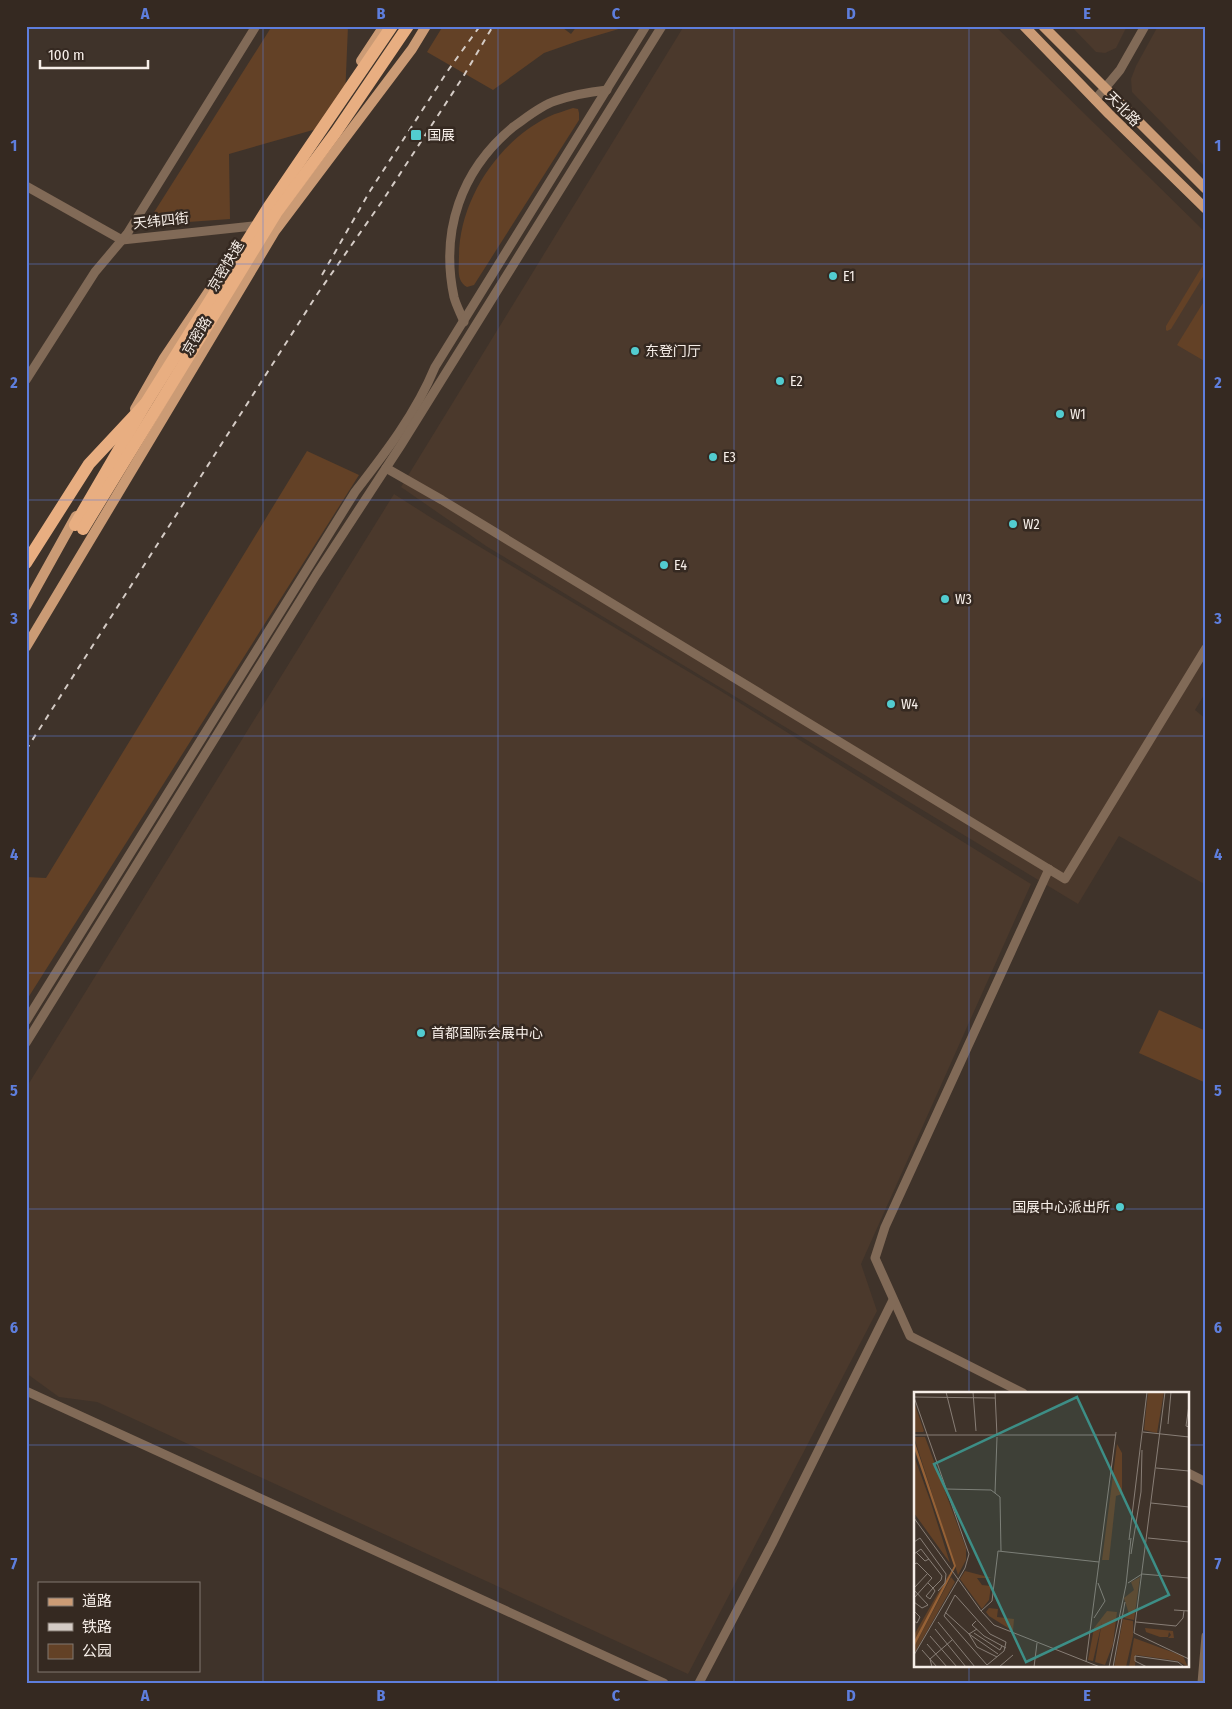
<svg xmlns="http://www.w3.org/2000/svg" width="1232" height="1709" font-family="'Fira Sans Condensed','Noto Sans SC',sans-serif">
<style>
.built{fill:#4b392c}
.green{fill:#634126}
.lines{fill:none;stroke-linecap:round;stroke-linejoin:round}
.minor{stroke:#816a57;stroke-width:9}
.major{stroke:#cb9b75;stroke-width:10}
.highway{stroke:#e8ae81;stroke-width:12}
.rail{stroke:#d4cbc5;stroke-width:2;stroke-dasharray:6 6;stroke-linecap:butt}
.highway-bridge{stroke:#e8ae81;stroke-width:12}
.grid{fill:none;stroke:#5e7edd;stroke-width:1;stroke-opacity:0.55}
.poi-dot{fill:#52ccd0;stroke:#352921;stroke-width:2}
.labels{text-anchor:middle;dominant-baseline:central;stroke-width:5;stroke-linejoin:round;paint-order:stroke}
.street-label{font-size:14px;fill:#f6eee8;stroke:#352921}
.poi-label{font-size:14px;fill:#f6eee8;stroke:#352921;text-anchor:start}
.inset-road{fill:none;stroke:#887e76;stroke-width:1}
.view{fill:#3d8e86;fill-opacity:0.15;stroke:#3d8e86;stroke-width:2.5}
.inset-edge{fill:none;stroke:#f6eee8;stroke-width:2.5}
.neatline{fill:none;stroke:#5e7edd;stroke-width:2}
.grid-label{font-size:16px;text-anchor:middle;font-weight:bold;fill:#5e7edd}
</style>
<rect width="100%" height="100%" fill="#3f332a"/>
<!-- built -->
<g class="built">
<path d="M684,26H995L1206,233V696L1204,695L1195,710L1206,719V885L1119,836L1078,904L486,546L401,487Z"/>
<path d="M1071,26H1127L1116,48L1105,53L1096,52Z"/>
<path d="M1158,26H1206V168L1132,92L1131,79L1136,66Z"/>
<path d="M394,494L430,517L719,690L1031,884L861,1264L877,1311L688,1674L97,1402L59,1397L26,1373V1088Z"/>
</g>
<!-- green -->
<g class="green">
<path d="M272,26H348L345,98L327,126L229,154L230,219L146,225Z"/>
<path d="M443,26H564L563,28L571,34L577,26H629L578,41L544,53L493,90L427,52Z"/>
<path d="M573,108L578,109L579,113V120L474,285L467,287C456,281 459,268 459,257C459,200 498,142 548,117C556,113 565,111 573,108Z"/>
<path d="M1206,260V272L1171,329L1167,331L1166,330V326Z"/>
<path d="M1206,298V362L1177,345Z"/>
<path d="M307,451L359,475L26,1001V877L46,878Z"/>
<path d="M1159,1010L1206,1031V1083L1139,1053Z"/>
</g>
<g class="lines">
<!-- minor -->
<g class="minor">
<path d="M1095,100L1120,70L1145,26"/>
<path d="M26,186L122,240L253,226"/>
<path d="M464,322C461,314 456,305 454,297C440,231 461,170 513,127C526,118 540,106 555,101C572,95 589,92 607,90"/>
<path d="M26,380L95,272L127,234L256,26"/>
<path d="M386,468L442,500L1065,879L1206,648"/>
<path d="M26,1021L355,492C386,452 416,413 435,367L646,26"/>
<path d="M26,1043L316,575L401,445L662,26"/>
<path d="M26,1391L664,1683"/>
<path d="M1023,1393L910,1336L875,1258L885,1227L1049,869"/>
<path d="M1188,1473L1206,1482"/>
<path d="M699,1683L772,1544L893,1300"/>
<path d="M1202,1683L1206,1636"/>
</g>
<!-- major -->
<g class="major">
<path d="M1024,26L1109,114L1206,209"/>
<path d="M1043,26L1206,189"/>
<path d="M361,61L384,26"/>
<path d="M135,409L164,358L211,288"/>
<path d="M26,606L76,516"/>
<path d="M26,647L275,231L412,49L426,26"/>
</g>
<!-- highway -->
<g class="highway">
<path d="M75,525L146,403L268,208L392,26"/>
<path d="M83,529L276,213L336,132L408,26"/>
</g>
<!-- rail -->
<g class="rail">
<path d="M322,275L370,191L449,69L480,26"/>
<path d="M26,750L318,293L383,200L463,77L493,26"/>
</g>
<!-- highway-bridge -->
<path class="highway-bridge" d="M26,563L89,464L146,403"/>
</g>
<!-- grid -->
<path class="grid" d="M263,26V1683M498,26V1683M734,26V1683M969,26V1393M26,264H1206M26,500H1206M26,736H1206M26,973H1206M26,1209H1206M26,1445H916M1188,1445H1206M969,1665V1683"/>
<!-- markers -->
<g class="poi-dot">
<rect x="410" y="129" width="12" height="12" rx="2.5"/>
<circle cx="833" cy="276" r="5"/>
<circle cx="635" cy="351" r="5"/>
<circle cx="780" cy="381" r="5"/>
<circle cx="1060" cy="414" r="5"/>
<circle cx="713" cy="457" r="5"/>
<circle cx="1013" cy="524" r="5"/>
<circle cx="664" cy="565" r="5"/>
<circle cx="945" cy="599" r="5"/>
<circle cx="891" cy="704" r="5"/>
<circle cx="421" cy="1033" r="5"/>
<circle cx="1120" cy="1207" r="5"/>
</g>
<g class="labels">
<!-- street labels -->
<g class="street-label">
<text transform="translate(1123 109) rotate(45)">天北路</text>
<text transform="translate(161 221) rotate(-6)">天纬四街</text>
<text transform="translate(226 266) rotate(-59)">京密快速</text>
<text transform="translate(197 336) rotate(-59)">京密路</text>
</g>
<!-- poi labels -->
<g class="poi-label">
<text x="427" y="135">国展</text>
<text x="843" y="276">E1</text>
<text x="645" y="351">东登门厅</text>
<text x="790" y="381">E2</text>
<text x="1070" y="414">W1</text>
<text x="723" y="457">E3</text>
<text x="1023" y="524">W2</text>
<text x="674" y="565">E4</text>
<text x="955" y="599">W3</text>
<text x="901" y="704">W4</text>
<text x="431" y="1033">首都国际会展中心</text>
<text x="1110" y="1207" text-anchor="end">国展中心派出所</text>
</g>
</g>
<!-- overview -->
<g transform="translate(914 1392)">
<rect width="275" height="275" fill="#3f332a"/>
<path d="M234,0H250L243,41L230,38ZM0,10L10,39L9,40H0ZM0,45H11L52,156V168L44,183ZM203,52L208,61V102L202,104L195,168H188ZM0,64L16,108L36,171L0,121ZM51,179L78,186H63L68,193L77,194L75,208L68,217L46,187ZM35,182L34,188L0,249V243ZM37,185L41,190L0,262V255ZM226,185L220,228L210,226L215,222L210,206L220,198L217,190ZM75,216L84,217L83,225L100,227L99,239L75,224L72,220ZM193,219L203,220L199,252L191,273L181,270L188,230L179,269L174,268L180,236ZM209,227L219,229V244L212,275H200ZM231,236L259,239L260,246H254L257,243L255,240L254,245H246L232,240ZM220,246L269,264L274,275L264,269L222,263L221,275H215Z" fill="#634126"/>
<path d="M0,48L42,174L0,255V249L40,174L0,56Z" fill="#966135"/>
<path class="inset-road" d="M32,0L42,40M59,0L62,39M81,0L83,44M251,0L220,241L275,267M0,5L55,162L51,176L0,263M0,5L81,6M275,13L272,34L275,35M254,32L257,0M229,40L275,45M0,43H202M242,76L275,79M32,97L77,98L86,105L87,159M81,101L83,45M237,111L275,115M0,126L67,219L80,233L186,275M234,146L275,150M215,148L233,0M0,150L6,146L32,182L31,191L24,199M2,160L11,169L15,167M0,162L7,157L28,184L27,188L19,196L12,204L16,207L21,199L19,196L14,191M217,162L227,100L228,58M0,172L3,171L18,186L0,206M214,191L228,182L275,186M0,196L14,181M0,198L14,213L8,216L0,210M41,203L76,242L92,250L90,259L73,273L30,224ZM260,218L275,219M0,219L6,225L3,231L0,229M67,219L78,209L84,159L185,170M31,220L55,242L63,255L83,265M180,226L191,209L184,191M62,229L58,233L70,244L92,256M24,230L61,275M222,230L262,234L269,226L270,219M21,237L52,275M63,237L55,242L84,262M60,241L86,258L88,254M16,244L43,275M13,252L33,275M8,258L23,275M172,270L202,40M18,275L16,267L38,248M85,275L99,263M120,275L123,251M195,275L212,193L217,146M199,275L211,210M233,275L221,269V264L264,270L270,275"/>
<path class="view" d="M163,5L255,203L112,270L20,72Z"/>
<rect width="275" height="275" class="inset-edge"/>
</g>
<!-- border -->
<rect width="1232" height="1709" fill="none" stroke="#352921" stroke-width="55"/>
<!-- legend -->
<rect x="38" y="1582" width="162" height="90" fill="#352921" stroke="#827871"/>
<rect x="48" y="1598" width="25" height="8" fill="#cb9b75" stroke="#827871"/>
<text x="82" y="1606" font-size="15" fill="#f6eee8">道路</text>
<rect x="48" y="1623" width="25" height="8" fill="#d4cbc5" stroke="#827871"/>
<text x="82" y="1632" font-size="15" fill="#f6eee8">铁路</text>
<rect x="48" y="1644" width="25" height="15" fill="#634126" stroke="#827871"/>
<text x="82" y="1656" font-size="15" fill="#f6eee8">公园</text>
<!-- scale -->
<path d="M40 60v8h108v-8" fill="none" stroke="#f6eee8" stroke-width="2.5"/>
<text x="48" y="60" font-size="15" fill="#f6eee8" stroke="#352921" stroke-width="4" paint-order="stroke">100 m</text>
<rect x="28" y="28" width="1176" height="1654" class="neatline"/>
<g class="grid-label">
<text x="145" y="19">A</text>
<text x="381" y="19">B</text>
<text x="616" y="19">C</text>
<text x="851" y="19">D</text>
<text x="1087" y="19">E</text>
<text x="14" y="151">1</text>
<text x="1218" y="151">1</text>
<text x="14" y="388">2</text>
<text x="1218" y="388">2</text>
<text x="14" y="624">3</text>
<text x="1218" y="624">3</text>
<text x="14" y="860">4</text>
<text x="1218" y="860">4</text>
<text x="14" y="1096">5</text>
<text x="1218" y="1096">5</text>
<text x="14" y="1333">6</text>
<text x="1218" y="1333">6</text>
<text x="14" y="1569">7</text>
<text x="1218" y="1569">7</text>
<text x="145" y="1701">A</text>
<text x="381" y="1701">B</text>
<text x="616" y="1701">C</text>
<text x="851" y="1701">D</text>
<text x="1087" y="1701">E</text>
</g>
</svg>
